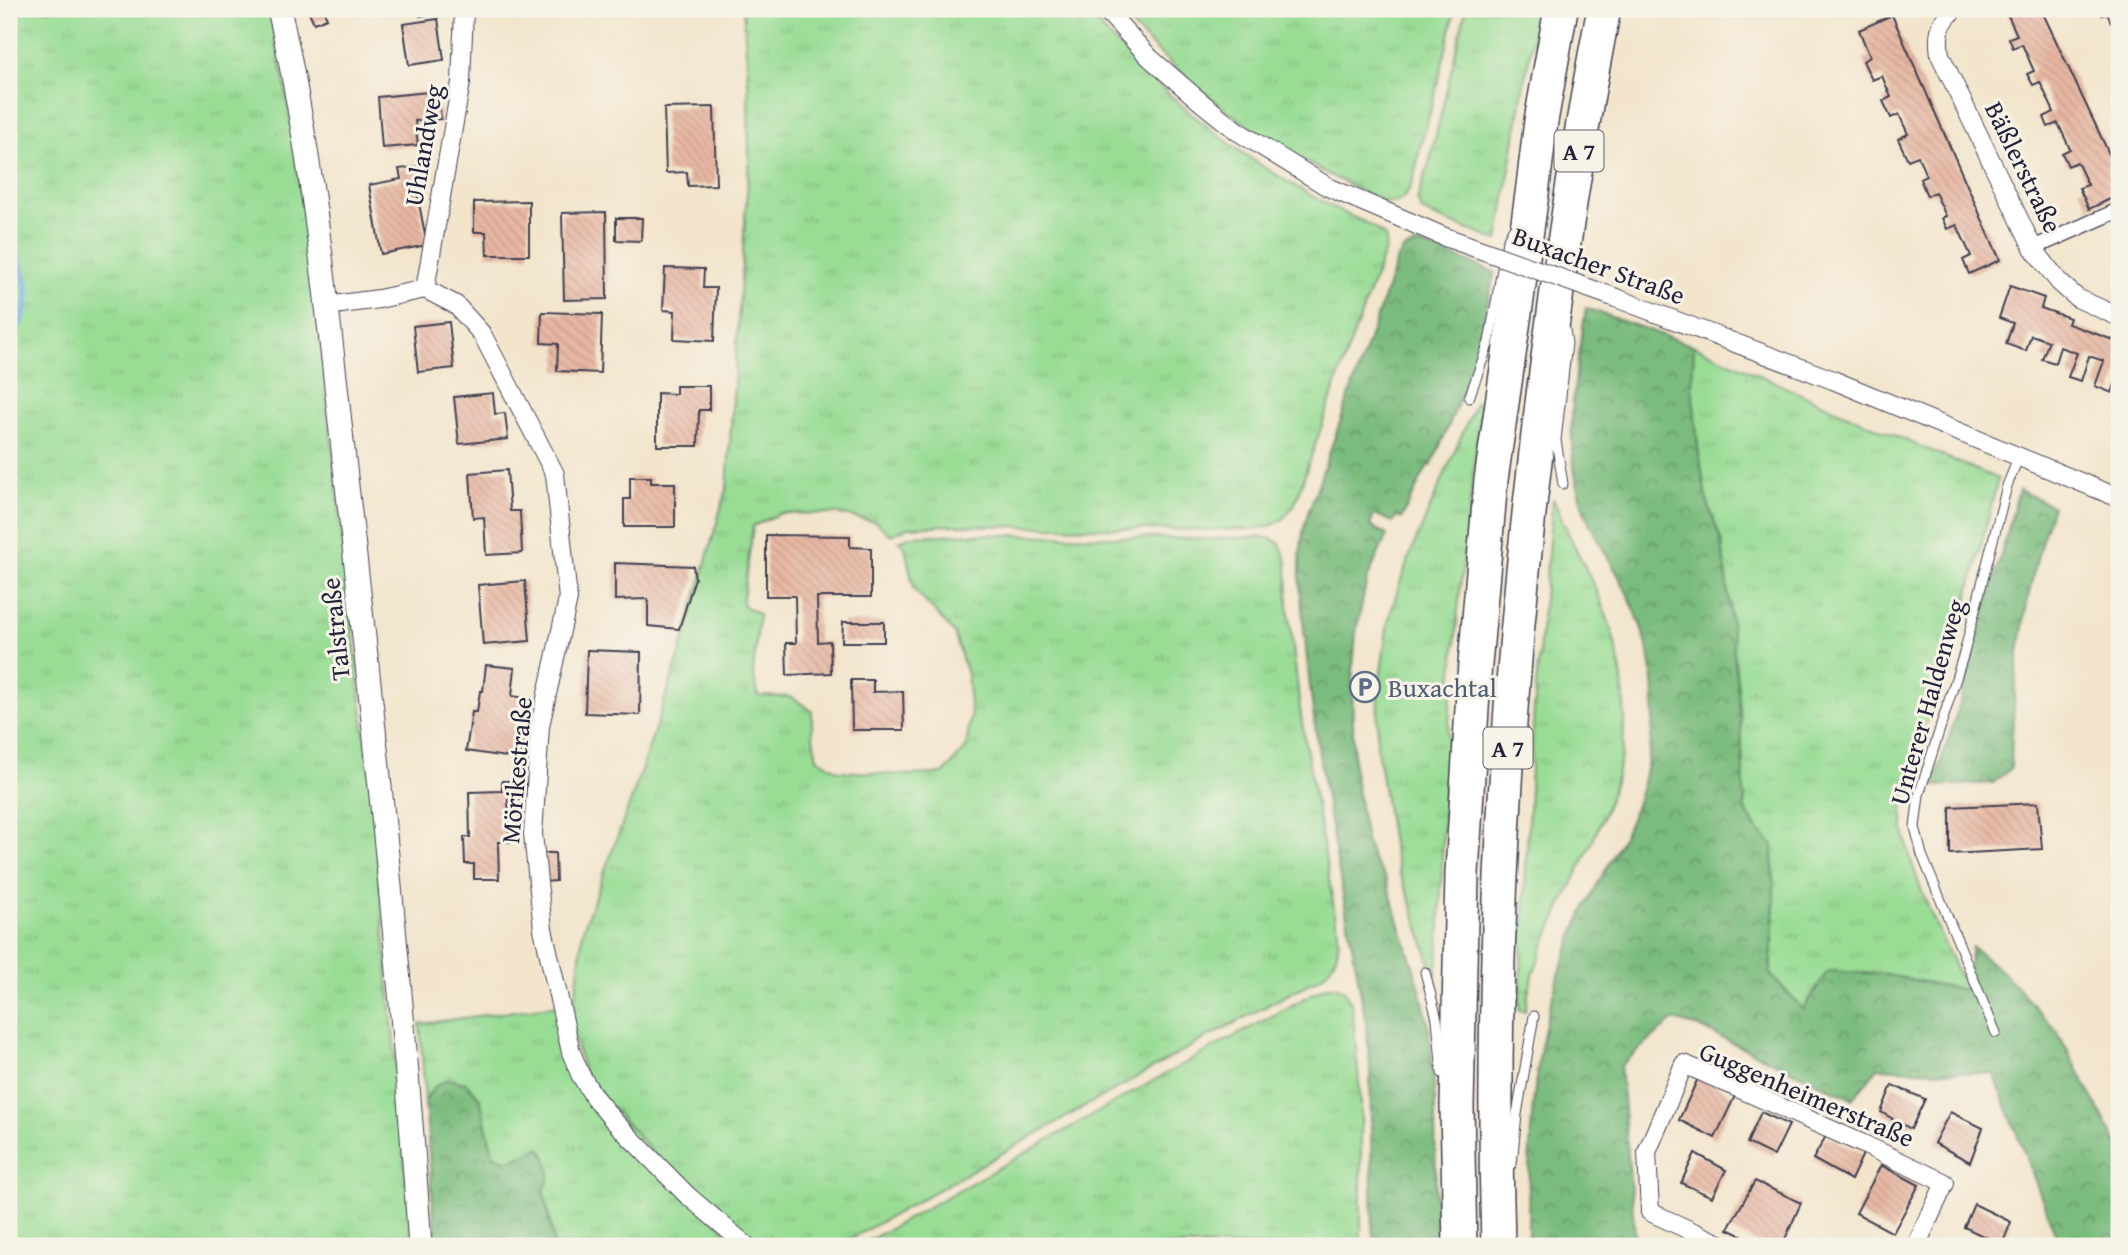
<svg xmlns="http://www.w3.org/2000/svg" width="2128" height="1255" font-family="'Gentium Book Plus',serif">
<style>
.grass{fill:url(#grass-tufts);stroke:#5e8068;stroke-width:2}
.forest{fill:url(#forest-crowns);stroke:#4e6f5c;stroke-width:2}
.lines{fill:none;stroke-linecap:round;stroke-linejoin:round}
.stream{stroke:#7cb0e9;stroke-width:6}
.building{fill:url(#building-back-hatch)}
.service-casing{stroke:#413f51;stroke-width:11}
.pedestrian-casing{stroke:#413f51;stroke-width:17}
.minor-casing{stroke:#413f51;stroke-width:20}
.tertiary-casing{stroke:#413f51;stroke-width:25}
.motorway-casing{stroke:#413f51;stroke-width:36}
.service{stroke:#fff;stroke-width:9}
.pedestrian{stroke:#fff;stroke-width:14}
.minor{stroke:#fff;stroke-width:18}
.tertiary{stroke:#fff;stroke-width:23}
.motorway{stroke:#fff;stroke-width:33}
.minor-bridge-casing{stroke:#413f51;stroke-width:20;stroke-linecap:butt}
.minor-bridge{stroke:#fff;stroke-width:18}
.labels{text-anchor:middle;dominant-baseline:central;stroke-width:6;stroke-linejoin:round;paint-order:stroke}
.shield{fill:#f7f3e8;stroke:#62616f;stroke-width:2}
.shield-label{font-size:24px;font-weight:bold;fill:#22223b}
.street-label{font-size:26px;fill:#22223b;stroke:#f7f3e8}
.service-label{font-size:26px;fill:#4e5e75;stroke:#f7f3e8;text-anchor:start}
</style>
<defs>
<pattern id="grass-tufts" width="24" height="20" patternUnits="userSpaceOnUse" patternTransform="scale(1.75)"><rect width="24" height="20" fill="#99dd95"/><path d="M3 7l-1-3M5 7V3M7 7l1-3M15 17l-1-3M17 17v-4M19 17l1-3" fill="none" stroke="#84bd81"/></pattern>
<pattern id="forest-crowns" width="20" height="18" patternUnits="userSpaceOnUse" patternTransform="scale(1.75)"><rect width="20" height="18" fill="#7abc7e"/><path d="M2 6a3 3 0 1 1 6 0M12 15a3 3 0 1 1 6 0" fill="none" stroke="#649868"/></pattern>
<pattern id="building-back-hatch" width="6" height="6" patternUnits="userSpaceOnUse" patternTransform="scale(1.75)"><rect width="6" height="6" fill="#e7b7a3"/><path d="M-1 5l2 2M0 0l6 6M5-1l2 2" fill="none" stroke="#c69d8d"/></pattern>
</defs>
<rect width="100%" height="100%" fill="#f7f3e8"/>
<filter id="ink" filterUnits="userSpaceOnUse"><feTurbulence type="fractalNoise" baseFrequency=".0143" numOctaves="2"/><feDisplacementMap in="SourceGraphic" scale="14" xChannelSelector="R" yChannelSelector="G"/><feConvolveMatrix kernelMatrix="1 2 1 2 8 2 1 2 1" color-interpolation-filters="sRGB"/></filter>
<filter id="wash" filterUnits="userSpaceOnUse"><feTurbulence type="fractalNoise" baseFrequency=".00686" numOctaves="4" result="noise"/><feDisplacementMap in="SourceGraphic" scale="28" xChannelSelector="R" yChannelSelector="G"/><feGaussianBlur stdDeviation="1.57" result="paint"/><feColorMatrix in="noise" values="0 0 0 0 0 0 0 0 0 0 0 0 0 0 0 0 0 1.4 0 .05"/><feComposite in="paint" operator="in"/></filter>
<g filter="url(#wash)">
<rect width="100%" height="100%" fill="#f3e5cc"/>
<!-- grass -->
<g class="grass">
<path d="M9,9H269L286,90L315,295L372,797L412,1246H9Z"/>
<path d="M743,9H1084C1136,67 1191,119 1256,162C1283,180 1312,196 1340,211C1356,219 1374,224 1386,238L1385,250L1349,347L1294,506L1281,521L1268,527L1251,529L1199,530L952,525L909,527L891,535L876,522L838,514L781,513L753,526L742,605L759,614L753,673L758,696L792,697L812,711V732L817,758L839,771L907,775L943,774L966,748L971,714L967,674L954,633L914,589L905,547L899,541L912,536L966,534L1208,539L1261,537L1272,539L1280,544L1287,562L1288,605L1301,717L1338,932C1340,951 1335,964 1321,977L1208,1037L838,1246H755L739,1235L623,1124L584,1072L564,1004L575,1002L583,929L632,798L679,657L727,487L749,162L748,79Z"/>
<path d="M1117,9H1455C1445,56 1433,102 1420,148C1416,164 1415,186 1403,198C1389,211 1367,194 1354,187C1263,144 1184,84 1117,9Z"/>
<path d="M1466,9H1539L1524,83L1498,241L1433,216L1422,211L1417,200L1429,164Z"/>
<path d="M1694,346L1863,422L1998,479L1953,656C1936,707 1906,754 1903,809C1900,858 1945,944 1966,990L1882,974L1803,1010L1770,974L1774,907L1773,845L1756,828L1745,809L1740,710L1722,543L1706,498L1698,447L1692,386Z"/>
<path d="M1476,402L1481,404L1458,609L1445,772L1439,951L1435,979L1410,899L1399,872L1392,844L1377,747L1378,694L1388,622L1399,586L1411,552Z"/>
<path d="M1553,498C1571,546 1601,589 1614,640C1624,676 1627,714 1622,751C1609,833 1552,906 1530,985C1528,993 1527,1002 1525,1011L1519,1010L1534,709Z"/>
<path d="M1327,986H1335L1344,990L1352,1005L1361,1104V1246H859L1169,1072Z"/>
<path d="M557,1005L571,1063L739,1246H554L544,1189L541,1149L507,1161L492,1155L485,1128L436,1086L425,1100L420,1024Z"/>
</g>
<!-- forest -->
<g class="forest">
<path d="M1415,245L1429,247L1495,272C1484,319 1473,366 1455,410C1448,429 1439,447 1431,466L1428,465L1401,519L1397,516L1393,522L1374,514L1370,526L1387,535L1367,579L1356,632L1352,680L1354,771L1366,840L1373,860L1385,877L1420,989L1429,1027L1435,1100L1436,1246H1373L1370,1065L1366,1024C1345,899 1318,775 1306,649C1302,605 1294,558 1307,516L1397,260L1404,249Z"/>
<path d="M1586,308L1694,346L1692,386L1698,447L1706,498L1722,543L1729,602L1740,710L1745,809L1756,828L1773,845L1774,907L1770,974L1803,1009L1828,971L1882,974L1965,990L1972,947L2008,977L2057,1031L2119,1147V1246H2060L1994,1074L1878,1068L1852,1099L1699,1027L1673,1020L1620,1066L1636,1246H1528C1528,1152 1530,1059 1561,969C1568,950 1575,929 1584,910C1599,878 1620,849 1632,816C1644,786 1651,751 1653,718C1658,667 1643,622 1619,577C1606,552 1592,534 1583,507C1561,442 1576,374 1586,308Z"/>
<path d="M2019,490L2053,506C2023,591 2013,678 2011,768L1993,783L1933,786L1959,706Z"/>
<path d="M448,1079L466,1083L480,1098L493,1155L507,1161L541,1148C548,1162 555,1175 544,1189L554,1246H436L425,1100L436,1086Z"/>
</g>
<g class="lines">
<!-- stream -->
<path class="stream" d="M9,238C28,280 38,300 9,341"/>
</g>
<g id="blocks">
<!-- building -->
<g class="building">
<path d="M315,9H323L327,18L314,23L309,12Z"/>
<path d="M419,9H454V10L420,16Z"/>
<path d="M2005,9H2041L2119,175V195L2089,209L2079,188L2088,185L2077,162L2068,166L2062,153L2070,149L2058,123L2048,127L2044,117L2054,112L2040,82L2033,85L2027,74L2034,71L2022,44L2013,48L2009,38L2017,35Z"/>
<path d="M2099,9H2119V24L2113,27L2107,13L2102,15Z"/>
<path d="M1892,15L2000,260L1969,274L1963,260L1971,256L1957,225L1947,229L1942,218L1946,216L1935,192L1927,196L1920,179L1926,176L1918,156L1908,160L1898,139L1908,134L1899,114L1891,118L1883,101L1891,97L1882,76L1872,80L1863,61L1870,57L1859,30Z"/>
<path d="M438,19L444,60L409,65L403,24Z"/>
<path d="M438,91L441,119L415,121L418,145L382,148L378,97Z"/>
<path d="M714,107L716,185L688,186L687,172L666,173L664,108Z"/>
<path d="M421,166L425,191L417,193L427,245L381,254L369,185L401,179L399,169Z"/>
<path d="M529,201V255H487L486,232H474V202Z"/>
<path d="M606,212L607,299L564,300L562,213Z"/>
<path d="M616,218H642L641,241L616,240Z"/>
<path d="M665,268L704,269L703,288H716L714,341L674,339L675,311L663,310Z"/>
<path d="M2010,286L2044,298L2041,308L2070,318L2068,324L2119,342V371L2112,393L2095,386L2104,361L2089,356L2081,381L2068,377L2077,353L2060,347L2055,363L2042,359L2049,341L2031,335L2026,351L2006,344L2013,323L1999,318Z"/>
<path d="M542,312L602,314L600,373L557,371L558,344L541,343Z"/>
<path d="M449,322L454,368L418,372L413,326Z"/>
<path d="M676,386H709V410H699L698,446H657V393L676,394Z"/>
<path d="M493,393L495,414L505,413L508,439L459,444L454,397Z"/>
<path d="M507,470L510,511H520L522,553L486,555L484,517L473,518L470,473Z"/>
<path d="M630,477H651V483H675V527H624V499H630Z"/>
<path d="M766,535L850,536V547L871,548V597H817L818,642L830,641L831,673L787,675L786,643H796L795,596H766Z"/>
<path d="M615,563L693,566L695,578L679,629L648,626V599L615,600Z"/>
<path d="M525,581L530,641L483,645L478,585Z"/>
<path d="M843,622H884V642H842Z"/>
<path d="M587,650L641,652L640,715L585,713Z"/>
<path d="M486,665L515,668L512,696L526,698L523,720H526L520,759L466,751L472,712H477L480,691H483Z"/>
<path d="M851,680H873V692L903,691L904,730H852Z"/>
<path d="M502,781H525L526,800H508L510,842H498L499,879H474V864H465L464,837H470L469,792L502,791Z"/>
<path d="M2038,803L2042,849L1950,854V807Z"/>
<path d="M541,853H555L556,881L542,882Z"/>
<path d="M1699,1076L1735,1096L1715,1138L1679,1120Z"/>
<path d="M1892,1085L1925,1099L1911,1129L1881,1112Z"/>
<path d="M1761,1112L1789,1125L1774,1156L1747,1143Z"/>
<path d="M1950,1112L1983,1128L1970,1162L1934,1143Z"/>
<path d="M1826,1136L1863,1154L1851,1180L1813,1159Z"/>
<path d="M1695,1153L1726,1170L1712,1197L1681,1183Z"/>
<path d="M1881,1165L1919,1185L1893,1233L1856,1213Z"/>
<path d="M1755,1181L1801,1203L1782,1246H1764L1728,1229Z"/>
<path d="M1974,1204L2011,1222L2002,1245L1964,1227Z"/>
</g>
</g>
</g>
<g filter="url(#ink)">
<use href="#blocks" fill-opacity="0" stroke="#413f51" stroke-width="2"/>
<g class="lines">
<!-- service casing -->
<g class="service-casing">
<g id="service">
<path d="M1469,398L1489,342L1507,241L1513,229"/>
<path d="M1563,484L1556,440L1567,343L1565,330"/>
<path d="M1425,972L1437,1019L1442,1073"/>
<path d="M1996,1033L1922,855L1915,827L1919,795L1964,653L2007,486L2019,456"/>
<path d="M1512,1164L1517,1114L1534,1016"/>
</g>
</g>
<!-- pedestrian casing -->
<g class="pedestrian-casing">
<path id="pedestrian" d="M2033,248L2119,210"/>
</g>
<!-- minor casing -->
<g class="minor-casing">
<g id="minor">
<path d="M1105,9L1150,58L1202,103L1237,131L1328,187L1445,237"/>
<path d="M1954,9C1939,25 1937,33 1940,55L2033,248L2059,282L2077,298L2119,317"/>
<path d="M425,289L461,82L464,9"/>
<path d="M1616,298L1833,380L2119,498"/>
<path d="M326,306L379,299L425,289L456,305L482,334L555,474L568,599L540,726L533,834L543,929L571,1052L580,1074L594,1097L614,1121L687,1195L747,1246"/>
<path d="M1724,1246L1650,1212L1647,1152L1684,1064L1861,1143L1945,1183L1916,1246"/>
</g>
</g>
<!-- tertiary casing -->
<g class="tertiary-casing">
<path id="tertiary" d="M279,9C315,165 329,327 347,486C376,739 403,992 420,1246"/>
</g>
<!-- motorway casing -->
<g class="motorway-casing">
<g id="motorway">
<path d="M1460,1246L1457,1107L1462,873L1474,676L1491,480L1532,194L1541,121L1561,9"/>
<path d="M1498,1246C1489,944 1509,642 1550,342C1565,231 1582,119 1604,9"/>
</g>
</g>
<!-- service -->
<use href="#service" class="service"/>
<!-- pedestrian -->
<use href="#pedestrian" class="pedestrian"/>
<!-- minor -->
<use href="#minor" class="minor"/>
<!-- tertiary -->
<use href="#tertiary" class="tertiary"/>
<!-- motorway -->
<use href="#motorway" class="motorway"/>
<!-- minor-bridge casing -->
<g class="minor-bridge-casing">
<path id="minor-bridge" d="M1445,237L1616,298"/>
</g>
<!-- minor-bridge -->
<use href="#minor-bridge" class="minor-bridge"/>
</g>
</g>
<!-- icons -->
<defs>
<g id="parking-ring" transform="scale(1.575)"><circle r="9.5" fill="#f7f3e8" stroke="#5c6f8a" stroke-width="1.5"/><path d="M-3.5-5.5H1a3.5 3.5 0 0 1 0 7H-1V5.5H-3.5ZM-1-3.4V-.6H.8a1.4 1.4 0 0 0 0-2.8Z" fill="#5c6f8a"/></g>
</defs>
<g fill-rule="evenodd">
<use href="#parking-ring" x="1365" y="687"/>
</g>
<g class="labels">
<!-- shield labels -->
<g class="shield">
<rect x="1554.5" y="130.5" width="49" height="41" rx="5"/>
<rect x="1483.5" y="727.5" width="49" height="41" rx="5"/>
</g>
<g class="shield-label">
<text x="1579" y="151">A 7</text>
<text x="1508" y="748">A 7</text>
</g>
<!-- street labels -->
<g class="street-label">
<text transform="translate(423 145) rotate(-80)">Uhlandweg</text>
<text transform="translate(2024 167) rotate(64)">Bäßlerstraße</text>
<text transform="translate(1599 265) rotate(20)">Buxacher Straße</text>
<text transform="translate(335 629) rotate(-96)">Talstraße</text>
<text transform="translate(1927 702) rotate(-74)">Unterer Haldenweg</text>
<text transform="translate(516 770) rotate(-85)">Mörikestraße</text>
<text transform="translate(1807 1094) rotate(23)">Guggenheimerstraße</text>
</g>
<!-- service labels -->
<g class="service-label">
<text x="1388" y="687">Buxachtal</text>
</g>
</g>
<!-- margin -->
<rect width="2128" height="1255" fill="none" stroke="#f7f3e8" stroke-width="35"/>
</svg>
